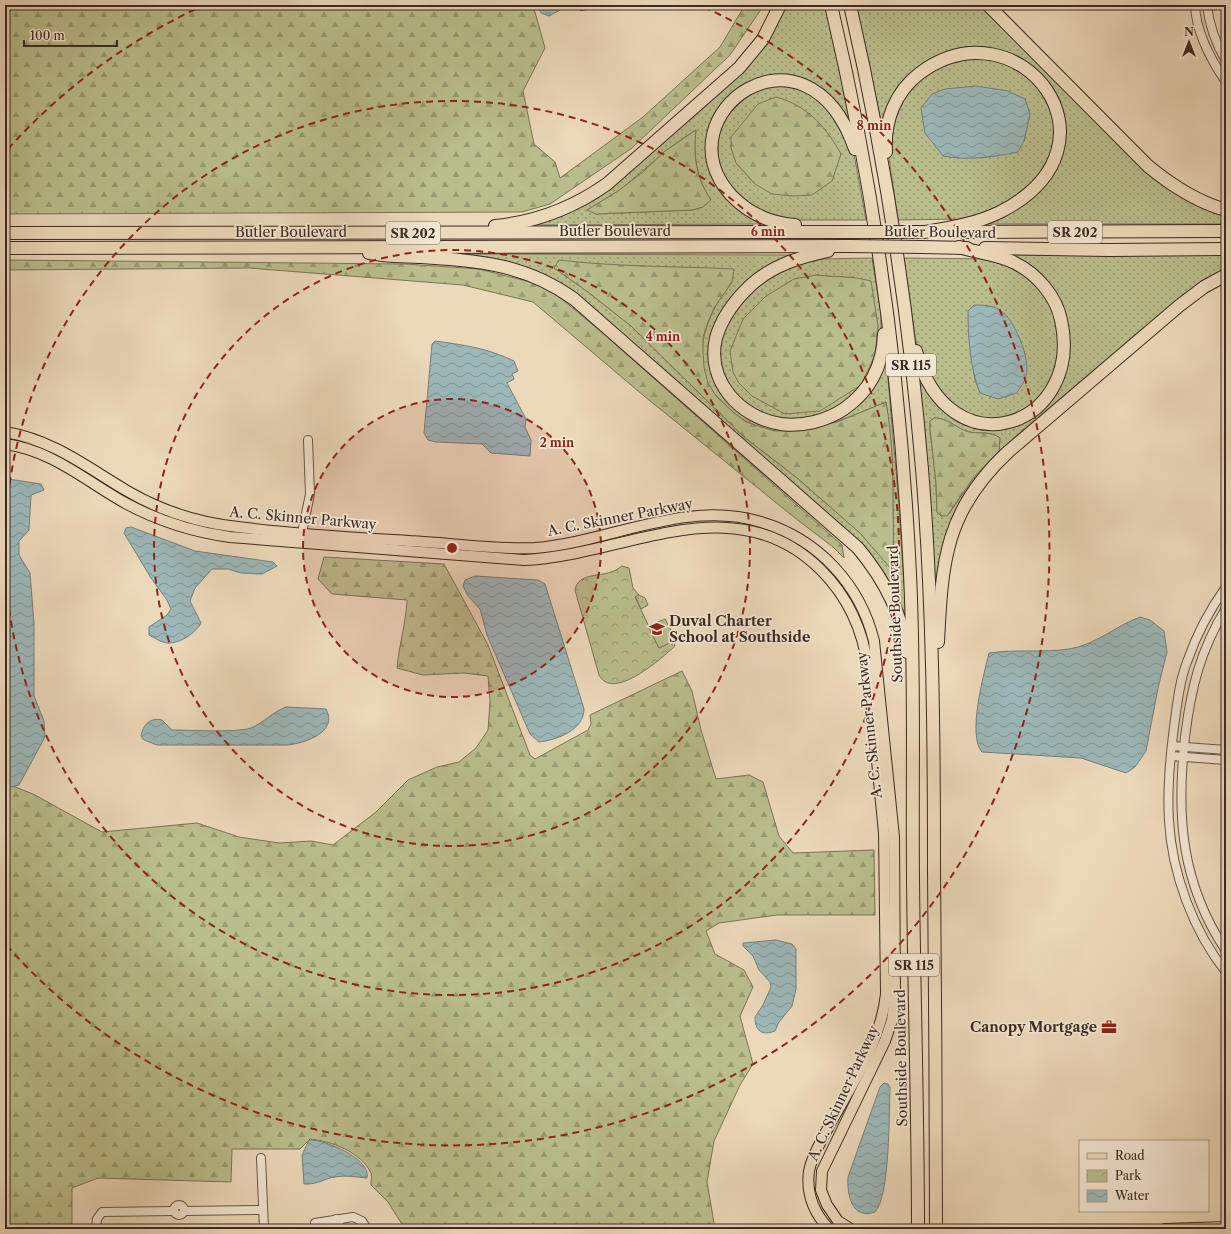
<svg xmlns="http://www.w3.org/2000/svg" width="1231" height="1234" font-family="'Libre Caslon Text',serif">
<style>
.grass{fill:url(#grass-dots);stroke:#7b7458;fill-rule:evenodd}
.forest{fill:url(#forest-firs);stroke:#7b7458}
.park{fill:url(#park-crowns);stroke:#7b7458}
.pitch{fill:#babe8d;stroke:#7b7458}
.water{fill:url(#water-waves);stroke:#767f7d}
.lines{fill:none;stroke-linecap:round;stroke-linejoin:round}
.minor-casing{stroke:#685649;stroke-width:10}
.major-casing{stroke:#3c2a23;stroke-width:12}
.highway-casing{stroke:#3c2a23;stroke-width:14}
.minor{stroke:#f3e6d2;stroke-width:8}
.major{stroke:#ecd9ba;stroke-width:10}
.highway{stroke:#ecd9ba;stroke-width:12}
.highway-bridge-casing{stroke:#3c2a23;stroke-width:14;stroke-linecap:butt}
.highway-bridge{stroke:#ecd9ba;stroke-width:12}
.ring{fill:none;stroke:#8f2418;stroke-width:2;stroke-dasharray:7 5}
.labels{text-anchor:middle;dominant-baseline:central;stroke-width:3.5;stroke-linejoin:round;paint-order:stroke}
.shield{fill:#f3e6d2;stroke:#736258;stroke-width:1}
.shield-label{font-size:13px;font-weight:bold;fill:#3c2a23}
.street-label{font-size:14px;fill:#3c2a23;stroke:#f3e6d2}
.poi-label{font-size:14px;font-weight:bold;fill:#3c2a23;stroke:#f3e6d2;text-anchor:start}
.centre{fill:#8f2418;stroke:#f3e6d2;stroke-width:2}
.ring-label{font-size:12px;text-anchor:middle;font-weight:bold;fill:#8f2418;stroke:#f3e6d2;stroke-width:3.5;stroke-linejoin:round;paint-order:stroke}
</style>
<defs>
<pattern id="grass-dots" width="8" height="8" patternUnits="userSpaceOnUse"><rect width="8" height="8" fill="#babe8d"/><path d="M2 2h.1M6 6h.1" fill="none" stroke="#989b73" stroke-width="1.8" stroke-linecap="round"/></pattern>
<pattern id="forest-firs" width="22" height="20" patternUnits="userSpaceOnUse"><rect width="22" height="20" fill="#babe8d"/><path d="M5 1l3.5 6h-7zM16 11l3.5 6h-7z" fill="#989b73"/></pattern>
<pattern id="park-crowns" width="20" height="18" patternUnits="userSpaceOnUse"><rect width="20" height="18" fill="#babe8d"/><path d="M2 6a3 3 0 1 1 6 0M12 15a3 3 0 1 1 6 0" fill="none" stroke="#989b73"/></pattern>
<pattern id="water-waves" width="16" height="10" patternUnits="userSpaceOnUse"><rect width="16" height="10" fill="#9cb8b9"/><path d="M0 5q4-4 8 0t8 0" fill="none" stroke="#809696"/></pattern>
</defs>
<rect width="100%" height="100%" fill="#ecd9ba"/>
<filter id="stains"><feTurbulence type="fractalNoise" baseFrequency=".005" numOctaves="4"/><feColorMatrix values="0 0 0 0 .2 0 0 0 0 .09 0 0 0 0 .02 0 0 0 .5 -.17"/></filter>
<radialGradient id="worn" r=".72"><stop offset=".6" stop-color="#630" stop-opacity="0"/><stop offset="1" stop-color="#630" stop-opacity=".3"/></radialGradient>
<!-- grass -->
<g class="grass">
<path d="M783,5H825L851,124L830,98L807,83L740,89C728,95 720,103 715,115C692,158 723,207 764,224L534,225L560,216L733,78ZM696,130C693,156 696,178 711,200L703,207L692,210L596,214L588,210C598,203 611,197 621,189C646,169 669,146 696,130Z"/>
<path d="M856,5H984L1135,157L1226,213V224H990L1010,209L1048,172L1060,110L1011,58L934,61L882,126Z"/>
<path d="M986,57L1027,73L1052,105L1055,145L1037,178L1001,207L963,219L898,220L888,151L896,105L902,95L941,63ZM1025,99L1030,114L1024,141Z"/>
<path d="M788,84L822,100L854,154L866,220H790L760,212L735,193L723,174L718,157V136L723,119L755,89ZM758,104L755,184L736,163Z"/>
<path d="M461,254L793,255L720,320V387L774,426L843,414L886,356L898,493L907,628L881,575L571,293ZM559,261L732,282C710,309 692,349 708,384C713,394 722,401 730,409C741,420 759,430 776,431C815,434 851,416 886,402C892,436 893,471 893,507C893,527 895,548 891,568L860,533L796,477L744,437L631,326L588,292L555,268Z"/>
<path d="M1226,254V272L1124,350L966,499L936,603L919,375L927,389L974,425L1042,409L1049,401L1063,379L1066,368L1068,343L1066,320L1008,255ZM934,418C946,417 957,429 969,432C980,434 991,431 1000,438L999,451L974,477L949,514L937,512L936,483L930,429V421Z"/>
<path d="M872,258L881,314V344L879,355L856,396L819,419L773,420L732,395L718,356L724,325L750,290L792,265L821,259ZM816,275L838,278L854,277L861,385L850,390L752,396L738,382L743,319L766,296Z"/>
<path d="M904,258L997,259L1032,280L1053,308L1061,344L1051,383L1027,411L994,421L951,408L920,359L915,336ZM986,305L1001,311L1025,352L980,393L975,380L968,330Z"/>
<path d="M639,595L645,598L648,605L641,609L635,596Z"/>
</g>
<!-- forest -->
<g class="forest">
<path d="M5,5H533L545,48L523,91L534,144L555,162L560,178L643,117L720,47L745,5H764L730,55L632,148L550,204L522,212L5,214Z"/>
<path d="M776,97C807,105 826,127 841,154L832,181L812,195L794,196L772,194L755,184L736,163L731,148V137L758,104Z"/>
<path d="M696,130C693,156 696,178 711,200L703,207L692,210L596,214L587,210L618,191L643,172L665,151Z"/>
<path d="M5,260L406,264L479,269L538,284L557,295L605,335L842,545L844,558L833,547L795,518L644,396L533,302L463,285L249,268L5,270Z"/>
<path d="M559,260C617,267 676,266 734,269L732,282L714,308L708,322L703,337V352L704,367L708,383L716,396L734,413L746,422L774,431L803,430L837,422L886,402C892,435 893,469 893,504C893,525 895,547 891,569L860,533L796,477L744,437L631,326L588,292L554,268Z"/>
<path d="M816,275C835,277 853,276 871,281L878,326L875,355L861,385L820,411L785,414L752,396L738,382L733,372L730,351L743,319L766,296L794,279Z"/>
<path d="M934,418C947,417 957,429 969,432C980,434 991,431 1000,438L999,451L974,477L947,516H941L937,512L936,483L930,429V421Z"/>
<path d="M324,557L444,564L488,645L530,755L535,759L588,730L591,724L590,715L682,671L692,691L701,730L716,779L749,775L763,782L779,836L793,853L874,850L875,915H777L719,923L706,931L715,954L744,970L753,987L740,1016L753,1064L740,1085L714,1141L707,1182L715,1229H405L388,1202L371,1185C371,1181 372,1176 371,1173C361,1152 331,1141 310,1139L300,1149H232L231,1182L98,1178L72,1188V1229H5V783L33,794L102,832L197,823L239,837L279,843L311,841L333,845L376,812L408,780L437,767L459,762L476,748L488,730L490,701L488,676L464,673L423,675L397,668C399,645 406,623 407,600L332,594L318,579Z"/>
</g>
<!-- park -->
<path class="park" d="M622,566L629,568L633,588L639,595L635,597L659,648L673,641L675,646C662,658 613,702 599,675L575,590C578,573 598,577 611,572C615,571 619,568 622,566Z"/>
<!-- pitch -->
<path class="pitch" d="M665,619L676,640L659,648L648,626Z"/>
<!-- water -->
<g class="water">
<path d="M537,5H567L562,9L549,16L541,13Z"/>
<path d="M976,86L1008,91L1025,99L1030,114L1024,141L1018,152C993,157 969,161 943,156L925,133L921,108L932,94L945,89Z"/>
<path d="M974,305C984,305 993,305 1001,311C1015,320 1031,360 1026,376C1025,382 1020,387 1017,393L998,399L980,393C970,368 968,338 968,311Z"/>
<path d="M435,341C464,345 487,348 514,361L518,371L512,374L514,379L507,383L526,419L525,427L531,440L530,456L491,453L482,444L436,442L428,440L424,433L432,344Z"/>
<path d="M8,479L41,484L44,490L31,495L29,530L19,541V555L30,573L34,624V696L44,721L45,737L19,785L12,787L5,783V483Z"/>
<path d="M131,527L195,551L273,562L277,566L262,574L241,573L228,569H212L195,588L190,601L201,623C195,634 179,644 167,643C160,642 155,638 149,635V627L167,615L171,609L167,600L151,578L124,533L126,528Z"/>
<path d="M475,576L538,580L545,584L584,709C584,730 557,740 539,742L530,734L487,635L480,609L468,596L463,586L465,580Z"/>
<path d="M1140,617L1150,620L1164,631L1167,652L1158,688L1146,751L1135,767L1126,773L1081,758L982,752C967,735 984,674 989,653C1015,649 1043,653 1069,649C1095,645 1116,626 1140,617Z"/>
<path d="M286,707L326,709C339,732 304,744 286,745H157L144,740L141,736C143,725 150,717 162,720L172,730C191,730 235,733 251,728C263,723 273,712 286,707Z"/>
<path d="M776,940L792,944L796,949V989L792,1006L779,1022L775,1031C762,1036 755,1031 755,1017L763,1005L771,987L770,982L759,970L753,956L743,946V943Z"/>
<path d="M884,1083L888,1084L890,1088C889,1112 890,1197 875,1212C851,1220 847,1194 848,1177L880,1087Z"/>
<path d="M309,1140C324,1139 372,1159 367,1178C357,1177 346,1175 335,1177C325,1178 318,1185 304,1184L302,1155Z"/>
</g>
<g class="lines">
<!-- minor casing -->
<g class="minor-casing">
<g id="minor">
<path d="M1195,5C1196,32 1211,60 1226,82"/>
<path d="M1207,5C1209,24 1216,44 1226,61"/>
<path d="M582,6L586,5"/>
<path d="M302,533L310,494L308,440"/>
<path d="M1226,587C1210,609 1196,636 1187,662C1179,682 1177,706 1174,727C1170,758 1167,790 1169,821C1172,873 1193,931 1226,972"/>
<path d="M1226,608C1200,651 1191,688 1185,737C1176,816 1181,883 1226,951"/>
<path d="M1172,746L1226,750"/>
<path d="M1171,756L1226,760"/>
<path d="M261,1158L264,1229"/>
<circle cx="179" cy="1210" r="5"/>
<path d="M184,1211L262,1210"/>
<path d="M336,1219L342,1229"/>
<path d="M96,1229L97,1219L102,1212L174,1211"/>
<path d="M319,1229L315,1223L353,1217L362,1221L367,1229"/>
</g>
</g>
<!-- major casing -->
<g class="major-casing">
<g id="major">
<path d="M5,432C54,440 88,468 129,492C162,511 200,523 238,527C300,535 362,538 424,542C461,544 499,550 535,548C610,542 685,499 761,522C818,539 860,584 874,641L894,837L895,998L892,1020L885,1041L822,1171L821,1190L827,1205L838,1221L851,1229"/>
<path d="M5,444C52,450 87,482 127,504C159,521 194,532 230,537L524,560C624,556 734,483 821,570C848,597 863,630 868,668L884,833L886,994C881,1041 853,1083 830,1124C823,1139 812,1154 809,1171C806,1193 814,1213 829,1229"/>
<path d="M1165,1229L1226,1227"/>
</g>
</g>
<!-- highway casing -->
<g class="highway-casing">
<g id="highway">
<path d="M831,5C875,191 901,383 910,574C915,675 912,776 913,877C914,994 918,1112 918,1229"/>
<path d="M850,5C885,158 909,313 922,469C933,603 934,737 934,870C935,990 936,1109 936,1229"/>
<path d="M988,5L1148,166C1171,185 1197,202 1226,210"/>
<path d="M886,152C884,121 895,92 920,73C1019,0 1132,145 1000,212C976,224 949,228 924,232"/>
<path d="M795,225C770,223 748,213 731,195C659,115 806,8 855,149"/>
<path d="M495,226C537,222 573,208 607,184L739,68L763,39L780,5"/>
<path d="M955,232L1226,231"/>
<path d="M5,233L846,232"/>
<path d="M921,247L967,248"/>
<path d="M5,248L850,246"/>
<path d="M985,248L1109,250L1226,249"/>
<path d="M828,251C800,257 773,265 751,285C736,299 722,317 716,338C706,381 740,418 781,424C802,427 826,421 844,409C870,391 883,365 884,334"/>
<path d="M369,253C386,257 404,256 421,257C480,261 525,264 574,299L858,548C883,578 902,613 907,652"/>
<path d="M916,351C949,474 1085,427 1061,320C1056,296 1037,274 1015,263C998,254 978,253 959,247"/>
<path d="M938,642C942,561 945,510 1009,451L1179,306L1204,287L1226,275"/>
</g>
</g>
<!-- minor -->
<use href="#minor" class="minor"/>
<!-- major -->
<use href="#major" class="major"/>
<!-- highway -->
<use href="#highway" class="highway"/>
<!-- highway-bridge casing -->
<g class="highway-bridge-casing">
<g id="highway-bridge">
<path d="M846,232H924"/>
<path d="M850,246L921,247"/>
</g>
</g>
<!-- highway-bridge -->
<use href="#highway-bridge" class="highway-bridge"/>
</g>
<!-- distance rings -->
<circle cx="452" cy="548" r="149" fill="#8f2418" fill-opacity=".12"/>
<g class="ring">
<circle cx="452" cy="548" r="149"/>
<circle cx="452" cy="548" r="298"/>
<path d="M5 544A447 447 0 1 1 5 552"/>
<path d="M8 149A597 597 0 0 1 200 7M704 7A597 597 0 1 1 8 947"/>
</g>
<!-- icons -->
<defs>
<g id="school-bare" transform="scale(1.2)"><path d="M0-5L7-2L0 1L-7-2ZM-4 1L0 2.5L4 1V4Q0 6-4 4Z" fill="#8f2418" stroke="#f3e6d2" stroke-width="2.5" paint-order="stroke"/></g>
<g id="office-bare" transform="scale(1.2)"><path d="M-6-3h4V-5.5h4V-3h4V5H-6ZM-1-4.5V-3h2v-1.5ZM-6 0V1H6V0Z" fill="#8f2418" stroke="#f3e6d2" stroke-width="2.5" paint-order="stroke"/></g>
</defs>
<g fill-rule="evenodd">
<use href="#school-bare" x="657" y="629"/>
<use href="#office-bare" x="1109" y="1027"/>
</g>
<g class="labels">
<!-- shield labels -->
<g class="shield">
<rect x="1048" y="221" width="54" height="22" rx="3"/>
<rect x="386" y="222" width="54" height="22" rx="3"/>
<rect x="886" y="354" width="50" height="22" rx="3"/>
<rect x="889" y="954" width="50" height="22" rx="3"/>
</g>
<g class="shield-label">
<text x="1075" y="232">SR 202</text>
<text x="413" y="233">SR 202</text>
<text x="911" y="365">SR 115</text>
<text x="914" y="965">SR 115</text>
</g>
<!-- street labels -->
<g class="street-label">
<text x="615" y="231">Butler Boulevard</text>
<text x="291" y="232">Butler Boulevard</text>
<text transform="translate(940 232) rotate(1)">Butler Boulevard</text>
<text transform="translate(620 517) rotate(-11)">A. C. Skinner Parkway</text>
<text transform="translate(303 518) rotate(5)">A. C. Skinner Parkway</text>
<text transform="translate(895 614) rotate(-92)">Southside Boulevard</text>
<text transform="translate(869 725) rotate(-96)">A. C. Skinner Parkway</text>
<text transform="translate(901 1058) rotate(-91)">Southside Boulevard</text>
<text transform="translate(843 1093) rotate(-65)">A. C. Skinner Parkway</text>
</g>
<!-- poi labels -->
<g class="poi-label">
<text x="669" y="621">Duval Charter<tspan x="669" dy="16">School at Southside</tspan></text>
<text x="1097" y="1027" text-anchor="end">Canopy Mortgage</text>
</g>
</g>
<circle cx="452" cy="548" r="6" class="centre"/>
<g class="ring-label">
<text x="874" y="130">8 min</text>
<text x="768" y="236">6 min</text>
<text x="663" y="341">4 min</text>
<text x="557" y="447">2 min</text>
</g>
<!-- margin -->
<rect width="1231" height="1234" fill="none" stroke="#ecd9ba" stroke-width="20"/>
<rect x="6" y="6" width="1219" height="1222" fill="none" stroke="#3c2a23" stroke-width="2"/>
<rect x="10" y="10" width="1211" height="1214" fill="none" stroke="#3c2a23"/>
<!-- legend -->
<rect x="1079" y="1140" width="130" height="72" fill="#f3e6d2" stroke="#aa9b8c"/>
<rect x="1087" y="1153" width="20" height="6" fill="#ecd9ba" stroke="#aa9b8c"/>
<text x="1115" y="1160" font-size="12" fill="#3c2a23">Road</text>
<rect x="1087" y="1170" width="20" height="12" fill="url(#park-crowns)" stroke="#aa9b8c"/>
<text x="1115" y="1180" font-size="12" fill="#3c2a23">Park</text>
<rect x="1087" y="1190" width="20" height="12" fill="url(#water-waves)" stroke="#aa9b8c"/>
<text x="1115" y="1200" font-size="12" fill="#3c2a23">Water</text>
<!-- north arrow -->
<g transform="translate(1189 42)" stroke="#f3e6d2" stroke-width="3" paint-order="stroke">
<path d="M0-3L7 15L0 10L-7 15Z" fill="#3c2a23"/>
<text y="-6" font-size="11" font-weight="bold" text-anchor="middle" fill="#3c2a23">N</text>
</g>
<!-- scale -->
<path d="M24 40v6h93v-6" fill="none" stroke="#3c2a23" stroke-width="2"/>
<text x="30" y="40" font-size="12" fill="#3c2a23" stroke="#f3e6d2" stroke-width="3" paint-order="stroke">100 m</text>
<rect width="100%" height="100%" filter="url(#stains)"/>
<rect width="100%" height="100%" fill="url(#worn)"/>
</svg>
